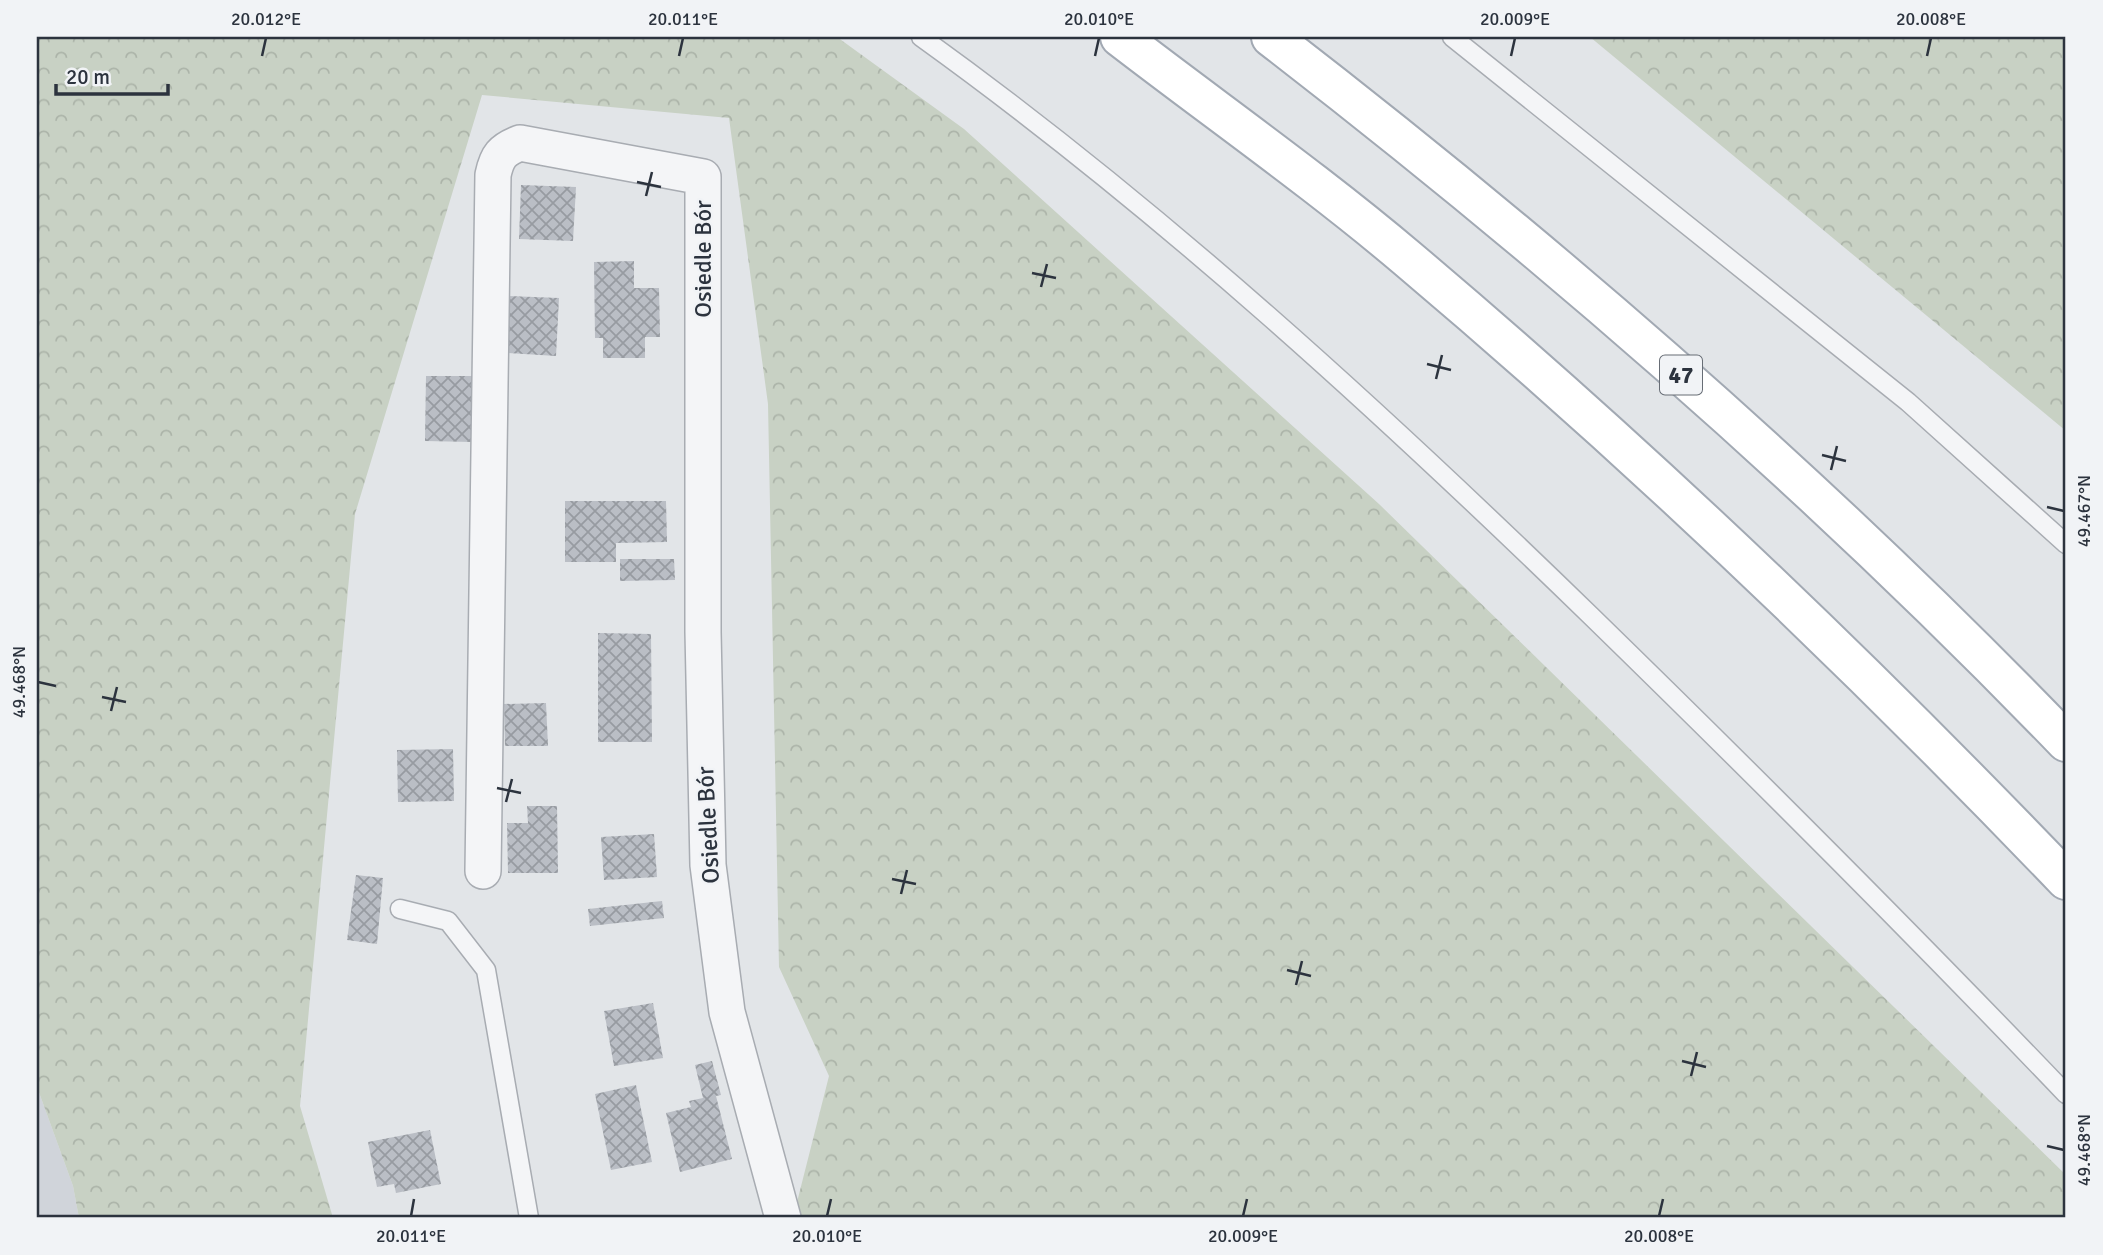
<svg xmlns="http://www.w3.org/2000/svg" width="2103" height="1255" font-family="Signika,sans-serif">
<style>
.built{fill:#d0d4da}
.forest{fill:url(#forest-crowns)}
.building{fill:url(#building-cross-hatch)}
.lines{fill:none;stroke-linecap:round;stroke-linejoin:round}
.lane-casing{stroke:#a8acb2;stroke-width:21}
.street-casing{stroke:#a8acb2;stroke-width:38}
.primary-casing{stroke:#a2a9b3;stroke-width:42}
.lane{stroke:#f4f5f7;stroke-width:18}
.street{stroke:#f4f5f7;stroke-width:35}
.primary{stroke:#fff;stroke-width:38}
.ticks{fill:none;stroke:#2c333e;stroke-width:2.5}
.labels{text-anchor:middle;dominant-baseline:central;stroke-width:5;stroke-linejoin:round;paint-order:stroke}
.shield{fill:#f1f3f6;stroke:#676d75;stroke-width:2}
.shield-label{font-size:23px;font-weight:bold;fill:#2c333e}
.street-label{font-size:24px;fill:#2c333e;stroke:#f1f3f6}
.neatline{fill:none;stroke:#2c333e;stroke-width:2.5}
.ticks-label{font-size:18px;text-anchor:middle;fill:#2c333e}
</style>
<defs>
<pattern id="forest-crowns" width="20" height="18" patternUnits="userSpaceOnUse" patternTransform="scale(1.75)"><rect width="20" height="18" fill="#c8d1c4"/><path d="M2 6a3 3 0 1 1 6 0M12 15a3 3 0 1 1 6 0" fill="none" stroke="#acb4a9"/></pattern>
<pattern id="building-cross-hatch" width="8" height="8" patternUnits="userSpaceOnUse" patternTransform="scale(1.75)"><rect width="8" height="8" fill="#babec5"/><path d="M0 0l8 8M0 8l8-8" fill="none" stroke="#979ba1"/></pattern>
</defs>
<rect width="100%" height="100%" fill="#e2e5e8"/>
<!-- built -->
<path class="built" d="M37,1087L73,1186L79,1218H37Z"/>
<!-- forest -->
<g class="forest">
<path d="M37,37H837L964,129L1379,504L2066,1175V1218H797L795,1210L829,1076L779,967L768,404L729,118L482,95L355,514L300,1106L333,1218H79L73,1186L37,1087Z"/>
<path d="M1590,37H2066V431Z"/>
</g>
<!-- building -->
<g class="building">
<path d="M521,185L576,187L573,241L519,239Z"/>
<path d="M634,261V288H659L660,337H645V358H603V338H595L594,262Z"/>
<path d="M509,296L559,298L556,356L506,353Z"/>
<path d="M426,376H474L472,442L425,441Z"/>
<path d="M565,501H666L667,542L616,543V562H565Z"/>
<path d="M620,559H674L675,580L620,581Z"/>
<path d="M598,633L651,634L652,742H598Z"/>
<path d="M546,703L548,746H505L504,704Z"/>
<path d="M453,749L454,801L398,802L397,750Z"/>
<path d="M527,806H557L558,873H508L507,823H528Z"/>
<path d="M654,834L657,877L604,880L601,837Z"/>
<path d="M356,875L383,878L377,944L347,940Z"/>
<path d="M662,901L664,918L590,926L588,909Z"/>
<path d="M653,1003L663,1058L614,1066L604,1011Z"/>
<path d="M712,1061L721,1095L716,1096L732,1159L680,1172L666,1113L691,1107L689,1101L703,1098L695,1065Z"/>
<path d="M636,1085L652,1162L611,1170L595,1094Z"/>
<path d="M430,1130L441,1184L396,1193L394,1184L377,1187L368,1142Z"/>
</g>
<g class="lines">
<!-- lane casing -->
<g class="lane-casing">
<g id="lane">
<path d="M921,37C1160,209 1380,411 1591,616C1752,773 1911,932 2066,1094"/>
<path d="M1452,37L1908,402L2066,544"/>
<path d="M400,909L448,921L486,970L529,1218"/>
</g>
</g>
<!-- street casing -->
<g class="street-casing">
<path id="street" d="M483,871L493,175C497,156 502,150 520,143L703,177V632L708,865L727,1012L783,1218"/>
</g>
<!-- primary casing -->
<g class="primary-casing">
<g id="primary">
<path d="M1120,37C1216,111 1316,181 1408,259C1639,454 1857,662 2066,880"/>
<path d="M1271,37C1551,253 1820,487 2066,742"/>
</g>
</g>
<!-- lane -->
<use href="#lane" class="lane"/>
<!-- street -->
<use href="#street" class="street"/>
<!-- primary -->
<use href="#primary" class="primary"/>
</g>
<!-- ticks -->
<path class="ticks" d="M262,56L266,38M679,56L683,38M1095,56L1099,38M1511,56L1515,38M1927,56L1931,38M637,182L661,187M646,196L652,172M1032,273L1056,278M1041,287L1047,264M1427,364L1451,370M1436,379L1442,355M1822,455L1846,461M1831,470L1837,446M2047,507L2064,511M38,682L56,686M102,697L126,702M111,711L117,687M497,788L521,793M506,802L512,779M892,879L916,884M901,894L907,870M1287,970L1311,976M1296,985L1302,961M1682,1061L1706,1067M1691,1076L1697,1052M2047,1146L2064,1150M411,1216L414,1199M827,1216L831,1199M1243,1216L1247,1199M1659,1216L1663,1199"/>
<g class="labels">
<!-- shield labels -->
<rect class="shield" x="1660" y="355.5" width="42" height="39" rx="5"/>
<g class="shield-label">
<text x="1681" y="375">47</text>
</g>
<!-- street labels -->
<g class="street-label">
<text transform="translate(703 259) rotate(-90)">Osiedle Bór</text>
<text transform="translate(708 825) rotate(-93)">Osiedle Bór</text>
</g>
</g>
<!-- border -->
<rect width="2103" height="1255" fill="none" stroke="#f1f3f6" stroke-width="77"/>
<!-- scale -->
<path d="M56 84v10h112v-10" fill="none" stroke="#2c333e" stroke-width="3.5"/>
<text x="66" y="84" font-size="21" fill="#2c333e" stroke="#f1f3f6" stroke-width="5" paint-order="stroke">20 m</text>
<rect x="38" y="38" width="2026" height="1178" class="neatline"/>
<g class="ticks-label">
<text x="266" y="25">20.012°E</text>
<text x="683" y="25">20.011°E</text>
<text x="1099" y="25">20.010°E</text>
<text x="1515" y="25">20.009°E</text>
<text x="1931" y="25">20.008°E</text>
<text transform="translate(2084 511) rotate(-90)" y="6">49.467°N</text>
<text transform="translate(19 682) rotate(-90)" y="6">49.468°N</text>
<text transform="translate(2084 1150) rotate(-90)" y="6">49.468°N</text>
<text x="411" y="1242">20.011°E</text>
<text x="827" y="1242">20.010°E</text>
<text x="1243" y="1242">20.009°E</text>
<text x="1659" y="1242">20.008°E</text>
</g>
</svg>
